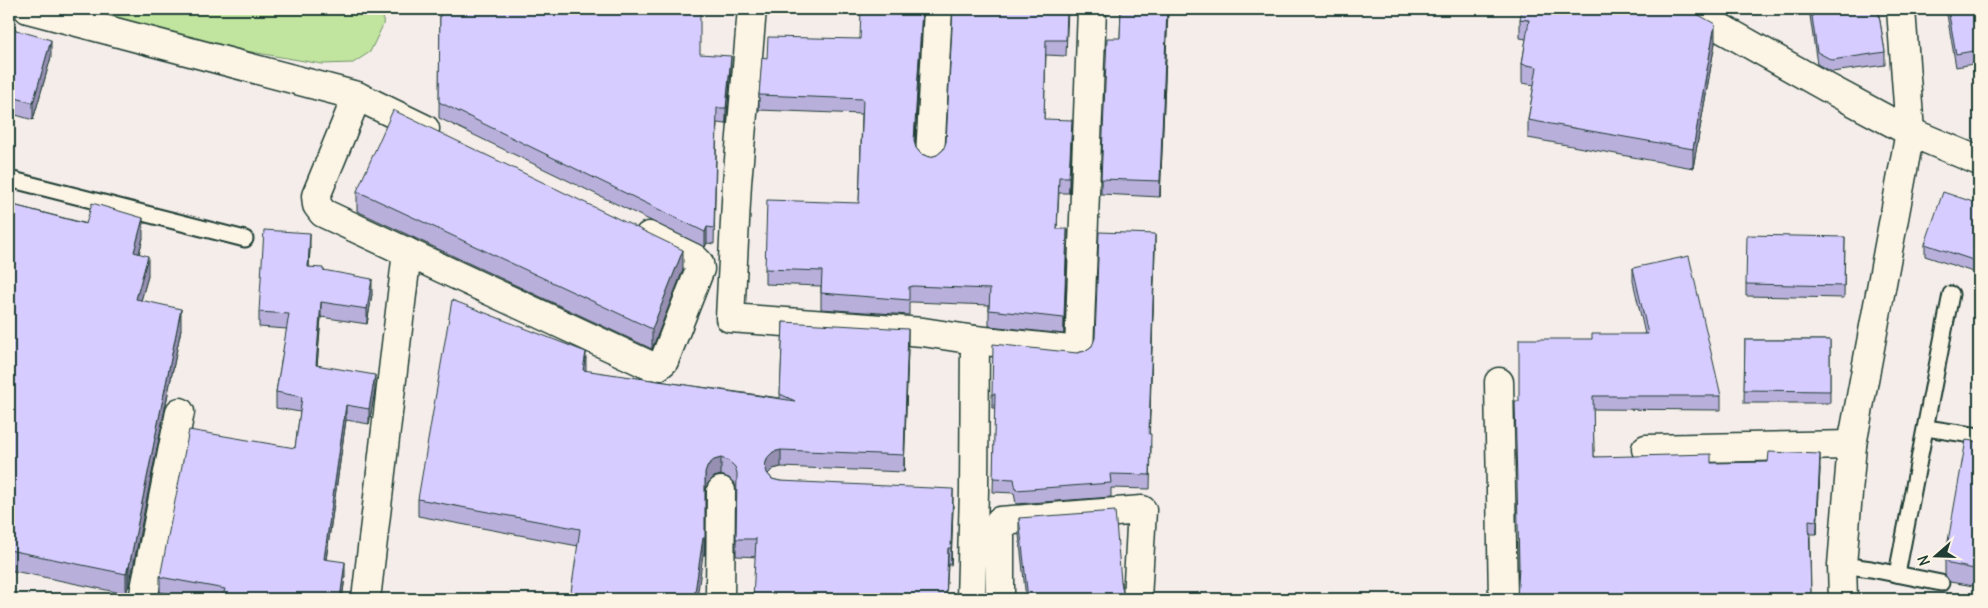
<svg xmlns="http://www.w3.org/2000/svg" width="1988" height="608" font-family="Delius,sans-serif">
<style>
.green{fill:#c1e59f;stroke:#70916a}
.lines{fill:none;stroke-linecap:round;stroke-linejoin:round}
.service-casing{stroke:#1f3d34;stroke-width:19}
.minor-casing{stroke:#1f3d34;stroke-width:31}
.service{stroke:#fcf5e5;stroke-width:15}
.minor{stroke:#fcf5e5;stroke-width:28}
.wall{fill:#b9afdb;stroke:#1f3d34}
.shaded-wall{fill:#968fb2;stroke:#1f3d34}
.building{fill:#d7ccff;stroke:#1f3d34}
</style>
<rect width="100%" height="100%" fill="#f5edea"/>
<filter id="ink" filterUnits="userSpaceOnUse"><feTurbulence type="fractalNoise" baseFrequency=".02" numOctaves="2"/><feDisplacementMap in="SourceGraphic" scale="10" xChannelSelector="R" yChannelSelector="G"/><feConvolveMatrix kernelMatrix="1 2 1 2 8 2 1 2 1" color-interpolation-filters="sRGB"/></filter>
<g filter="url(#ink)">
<!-- green -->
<path class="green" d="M74,9H384L383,25L370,52L353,63L322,64L169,38Z"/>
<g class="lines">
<!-- service casing -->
<g class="service-casing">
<g id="service">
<path d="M9,179L245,239"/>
<path d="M1926,428L1979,436"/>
<path d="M1842,565L1871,569L1941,583"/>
<path d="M1897,574L1951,294"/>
</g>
</g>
<!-- minor casing -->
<g class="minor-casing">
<g id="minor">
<path d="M28,9L357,96L425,129"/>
<path d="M752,9L737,183L730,318L923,332L975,340L974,491L971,599"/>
<path d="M1687,9L1826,87L1910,132L1979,161"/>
<path d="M357,96L316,196L317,205L323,213L649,365L658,366L664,361L700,269L699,263L694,258L649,236"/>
<path d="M930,157L938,9"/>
<path d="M975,340L1079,351L1092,9"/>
<path d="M1499,382L1503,599"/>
<path d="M1646,449L1852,445"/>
<path d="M143,599L180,412"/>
<path d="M366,599L407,252"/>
<path d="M720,599L721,491"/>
<path d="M1000,599V521L1142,510L1137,599"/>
<path d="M1843,599L1842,565L1852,445L1910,132L1901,9"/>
</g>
</g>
<!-- service -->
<use href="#service" class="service"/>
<!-- minor -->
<use href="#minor" class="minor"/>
</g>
<!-- wall -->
<g class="wall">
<path d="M440,9L700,54L731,71L726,124L717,123L714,244L707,243L705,247L439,118Z"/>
<path d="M922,9L915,144L916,148L921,154L930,157L937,155L943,150L1068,9L1066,56L1046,55L1044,119L1072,135L1069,193H1059L1057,229L1067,245L1064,334L989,326V305L913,302H909V315L821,309V286L765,284V269L859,203L862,114L759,110V95L767,58L860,39Z"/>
<path d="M1121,9H1173V12L1168,11L1160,197L1101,194V179L1120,38Z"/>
<path d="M1809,9H1878L1885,52V65L1832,72L1817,64Z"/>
<path d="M1946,9H1979V63L1956,67Z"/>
<path d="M1520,19L1715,43L1693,168L1528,138V120L1534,85L1522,83V64L1526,39L1520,38Z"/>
<path d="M9,28L51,57L33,120L9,113Z"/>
<path d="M357,191L683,270L652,349L357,211Z"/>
<path d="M9,204L143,238L139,254L148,276L141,300L181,329L129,587H128L126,594L9,570Z"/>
<path d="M1979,204V274L1925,256V244Z"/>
<path d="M1845,237L1844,298L1746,296V284Z"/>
<path d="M310,248L309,267L323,270L372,294L367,324L321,317L317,365L375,390L369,424L346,420L326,559L345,577L342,599H198L160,592V577L295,448L300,412L276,408V392L287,329L259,327V312Z"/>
<path d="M1155,248L1149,434L1151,448L1150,489L1111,488V497L1016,504L1014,493L993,492L995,408H992V394L1077,353L1085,351L1092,346Z"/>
<path d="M1633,268L1721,396V410L1593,409L1594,457L1820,468L1817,534H1810L1811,599H1517L1519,570V401L1592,339L1645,334L1633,281Z"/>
<path d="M783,322L908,347L904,472L781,467L773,469L768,474L772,479L780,481L953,506L951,565L736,556V490L735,484L729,478L721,475L714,477L708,483L705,490V555L578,546L418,516V499L586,371L780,398Z"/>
<path d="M1745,340H1830V403H1744Z"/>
<path d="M1979,442V587L1950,582L1945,575V558Z"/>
<path d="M1019,518L1121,581L1124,599H1026L1019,535Z"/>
</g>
<!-- shaded-wall -->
<g class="shaded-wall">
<path d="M922,9L914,156V141Z"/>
<path d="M1167,9H1168L1160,197V181Z"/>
<path d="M1715,24V43L1693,168V149Z"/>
<path d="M51,40V57L33,120V103Z"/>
<path d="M731,56V71L726,124V108Z"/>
<path d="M1072,120V135L1069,193V177Z"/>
<path d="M143,218V238L134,272V252Z"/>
<path d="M707,227V243L705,247V232Z"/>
<path d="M1067,229V245L1064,334V318Z"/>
<path d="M310,233V248L308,282V267Z"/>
<path d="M1155,234V248L1149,448V434Z"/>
<path d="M683,250V270L652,349V329Z"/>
<path d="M148,256V276L136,319V299Z"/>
<path d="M372,279V294L367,324V309Z"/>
<path d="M321,302V317L316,380V365Z"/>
<path d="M181,309V329L129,587V567Z"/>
<path d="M908,329V347L904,472V455Z"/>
<path d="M586,352V369L583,387V370Z"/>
<path d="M375,375V390L369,424V409Z"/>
<path d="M346,405V420L324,574V559Z"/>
<path d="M781,450V467L773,469L768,474L765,482V465L768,457L773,452Z"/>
<path d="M1820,454V468L1817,534V521Z"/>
<path d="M721,458V475L714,477L708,483L705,490V555V473L708,465L714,460Z"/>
<path d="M953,489V506L951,565V548Z"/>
<path d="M703,538V555L697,599H694Z"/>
<path d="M948,548V565L946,599Z"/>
<path d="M345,562V577L342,599H340Z"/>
<path d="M128,567V587L126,594V574Z"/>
</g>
<!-- building -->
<g class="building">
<path d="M440,9H700V54L731,56L726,108H717L714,228L707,227L705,232L439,102Z"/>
<path d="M861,9H922L914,141L916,148L921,154L930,157L937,155L943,150L946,142L953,9H1067L1066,40H1046L1044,119L1072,120L1069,177H1059L1057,229H1067L1064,318L989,310L990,289L913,286L909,287V300L821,293L822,271L765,269L767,200L859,203L863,99L759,95L762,57L767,58L768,37L860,39Z"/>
<path d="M1121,9H1167L1160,181L1101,179L1107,38H1120Z"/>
<path d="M1522,9H1688L1715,24L1693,149L1528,120L1537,67L1522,64L1529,20L1520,19Z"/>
<path d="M1811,9H1878L1885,52L1832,60L1817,52Z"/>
<path d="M1948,9H1979V50L1956,54Z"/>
<path d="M9,28L51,40L33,103L9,96Z"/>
<path d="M393,110L683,250L652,329L357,191Z"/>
<path d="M1943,192L1979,204V262L1925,244Z"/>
<path d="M92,203L143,218L134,252L148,256L136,299L181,309L129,567H128L126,574L9,550V204L86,224Z"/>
<path d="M264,230L310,233L308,267L323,268V270L372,279L367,309L321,302L316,365L375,375L369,409L346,405L324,559L345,562L340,599H222L225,589L160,577L189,430L295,448L302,397L276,392L289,314L259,312Z"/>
<path d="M1099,232L1155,234L1149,434H1151L1150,475L1110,474L1111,483L1016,490L1014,479L993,478L995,394H992L993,344L1077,353L1085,351L1092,346L1095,338Z"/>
<path d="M1747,235L1845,237L1844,286L1746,284Z"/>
<path d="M1689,256L1721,396H1593L1594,457L1711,454V463L1768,462L1769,452L1820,454L1817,521L1809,520L1811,596H1800V599H1517L1519,566L1515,401H1519V339H1592V334H1648L1633,268Z"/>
<path d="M452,300L586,352L583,370L795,401L780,394L783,322L908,329L904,455L781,450L773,452L768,457L765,465L767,473L772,479L780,481L953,489L951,548H948L946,599H753L756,539H736L737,473L735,467L729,461L721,458L714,460L708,465L705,473V538H703L694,599H570L580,529L418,499Z"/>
<path d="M1745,340H1830V391L1744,390Z"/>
<path d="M1966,440L1979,442V570L1950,564L1945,558Z"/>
<path d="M1115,511L1121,581L1124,599H1028L1019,518Z"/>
</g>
</g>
<!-- margin -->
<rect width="1988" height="608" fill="none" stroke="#fcf5e5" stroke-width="30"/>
<rect x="15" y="15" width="1958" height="578" fill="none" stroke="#1f3d34" stroke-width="2" filter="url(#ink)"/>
<!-- north arrow -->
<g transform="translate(1936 556) rotate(250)" stroke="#fcf5e5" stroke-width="4" paint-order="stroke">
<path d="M0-4L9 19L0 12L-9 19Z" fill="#1f3d34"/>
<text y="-8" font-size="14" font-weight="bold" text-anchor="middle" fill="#1f3d34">N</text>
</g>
</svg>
